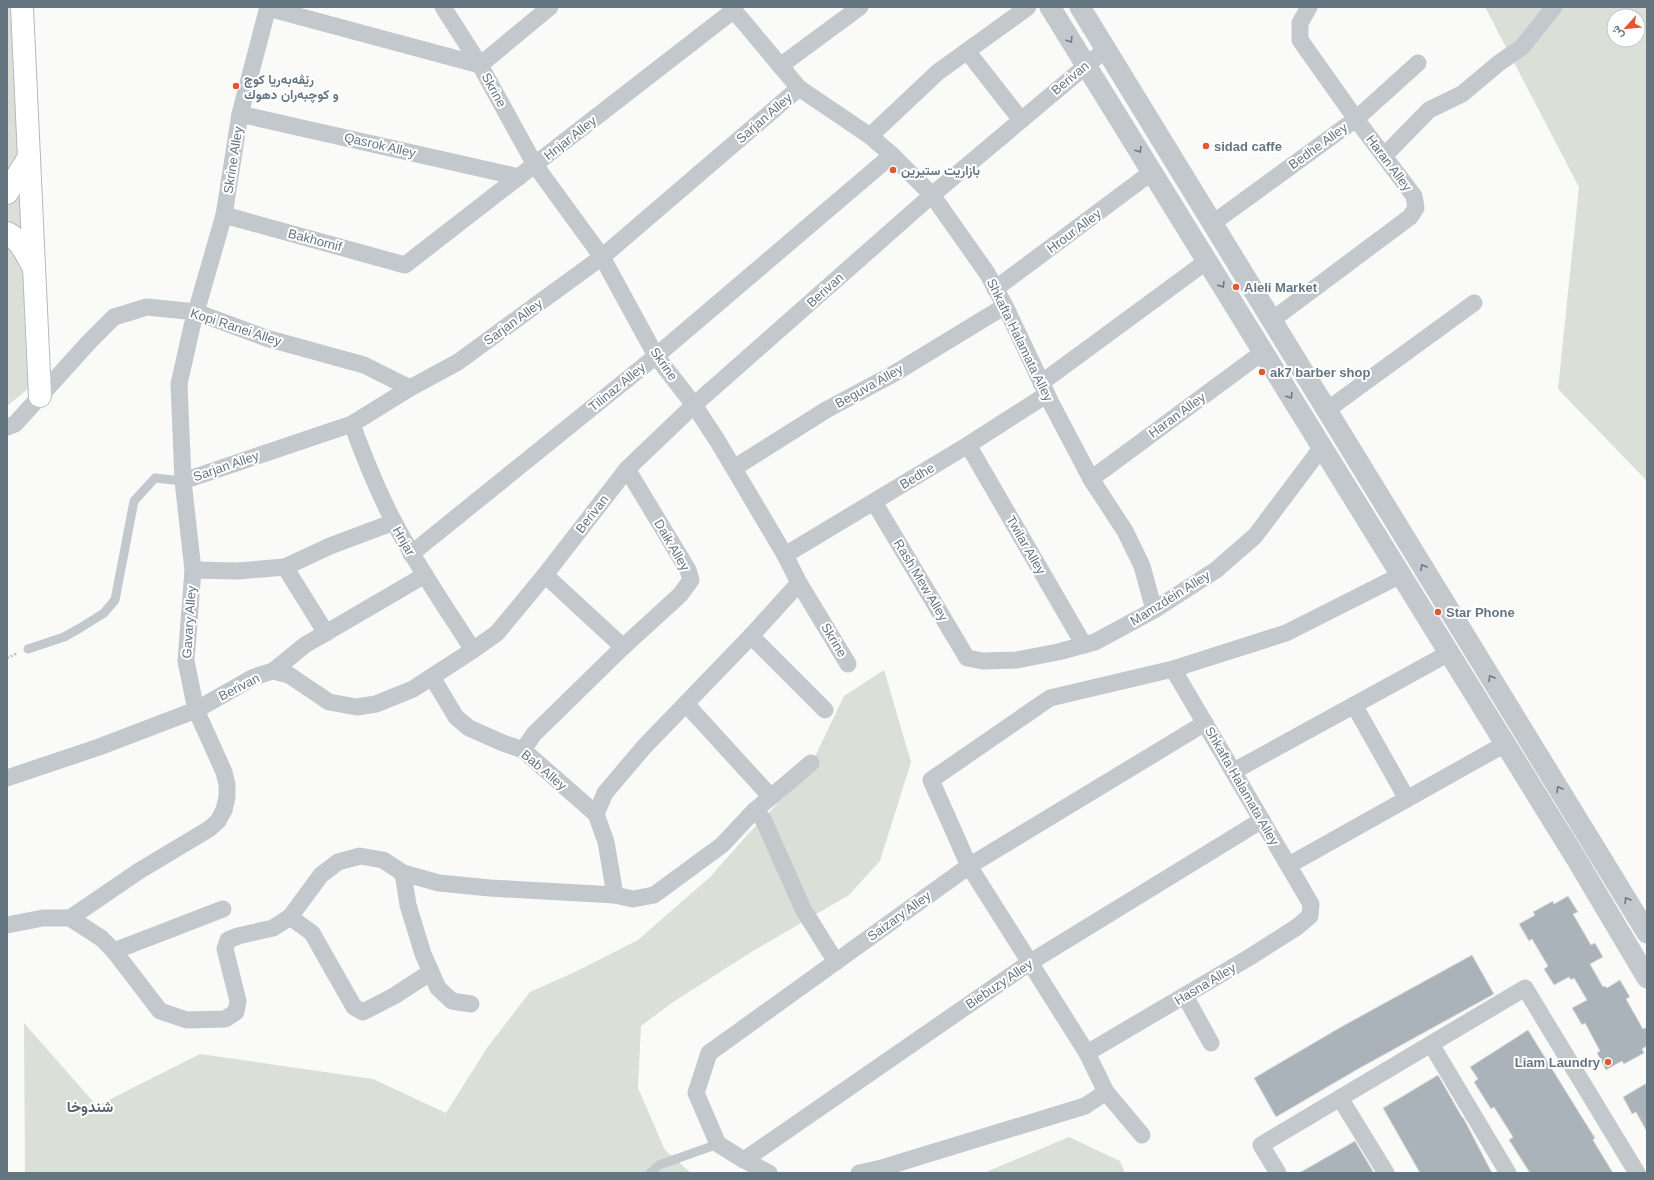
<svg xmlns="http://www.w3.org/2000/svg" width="1654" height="1180" font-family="Arial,Vazirmatn,sans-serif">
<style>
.green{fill:#dadfd7;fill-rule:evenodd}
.building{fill:#aab3b9;stroke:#dcdcda}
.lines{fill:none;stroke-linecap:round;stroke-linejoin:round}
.secondary-casing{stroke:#b3babf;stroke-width:24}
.motorway-casing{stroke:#b4b9bd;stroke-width:24}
.path{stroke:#bbbfc2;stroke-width:2.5;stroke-dasharray:2 2;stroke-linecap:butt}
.service{stroke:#c3c8cc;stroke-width:9}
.minor{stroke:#c3c8cc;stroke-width:17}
.tertiary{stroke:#c3c8cc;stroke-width:21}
.secondary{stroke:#fff;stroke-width:22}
.motorway{stroke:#fff;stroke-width:22}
.oneway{stroke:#6a7a87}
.poi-dot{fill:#e4572e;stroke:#fff;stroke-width:1.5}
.labels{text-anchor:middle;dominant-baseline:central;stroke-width:4;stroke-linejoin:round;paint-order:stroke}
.street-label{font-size:13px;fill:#657683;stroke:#fff}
.poi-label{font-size:13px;font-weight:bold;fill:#657683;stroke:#fff;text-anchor:start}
.quarter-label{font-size:15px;font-weight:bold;fill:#57646e;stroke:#fff}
</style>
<rect width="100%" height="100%" fill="#fafaf8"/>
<!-- green -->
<g class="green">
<path d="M7,7H19L27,157L7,188Z"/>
<path d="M1485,7H1647V481L1558,389L1579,187ZM1614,16H1638V40H1614Z"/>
<path d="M26,167L32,262L7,232V195Z"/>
<path d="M7,235L27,260L29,388L7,406Z"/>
<path d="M884,670L911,762L880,861L849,895L753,951L673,1002L641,1026L638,1088L665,1150L691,1173H25L24,1023L97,1106L200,1054L373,1079L446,1113L487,1048L530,992L577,971L638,940L710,877L749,833L807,773L844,696Z"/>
<path d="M1069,1137L1120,1161L1125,1173H984Z"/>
</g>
<!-- building -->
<g class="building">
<path d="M1568,896L1578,912L1573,914L1591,945L1595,943L1603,957L1590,964L1603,987L1605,986L1607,988L1620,980L1630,997L1626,999L1643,1029L1647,1027V1046L1642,1049L1644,1053L1624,1064L1622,1061L1606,1070L1597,1053L1600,1051L1585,1023L1582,1025L1572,1008L1587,1000L1574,978L1571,980L1569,977L1554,985L1544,969L1548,966L1532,939L1529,941L1519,924L1535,915L1533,912L1553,901L1554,904Z"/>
<path d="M1472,955L1494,994L1358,1069L1276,1117L1254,1078L1341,1027Z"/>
<path d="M1528,1030L1583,1119L1595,1138L1593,1140L1613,1173H1530L1509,1140L1513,1137L1494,1107L1491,1109L1474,1082L1478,1079L1470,1067Z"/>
<path d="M1438,1075L1462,1117L1464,1119L1492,1173H1420L1383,1108Z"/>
<path d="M1647,1083V1132L1636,1112L1632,1114L1623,1097Z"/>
<path d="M1355,1141L1374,1173H1299Z"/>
</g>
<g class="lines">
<!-- secondary casing -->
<g class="secondary-casing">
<path id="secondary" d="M22,7L40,396"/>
</g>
<!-- motorway casing -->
<g class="motorway-casing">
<g id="motorway">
<path d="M7,193L29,157"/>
<path d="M7,233C20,239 27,256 34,268"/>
</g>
</g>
<!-- path -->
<path class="path" d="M7,658L18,653"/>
<!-- service -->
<g class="service">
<path d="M28,649L64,637L80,628L104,613L115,600L134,501L155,478L183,481"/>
<path d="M650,1173L659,1165L718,1144"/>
</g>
<!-- minor -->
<g class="minor">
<path d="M443,7L480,65L535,165L602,257L656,356L694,405L717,440L785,555L799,583L848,664"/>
<path d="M731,7L799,88L870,136L892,155L932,195L987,273L1005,306L1051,403L1091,479L1125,531L1142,566L1154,610"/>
<path d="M268,8L480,65"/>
<path d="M967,51L1021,120"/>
<path d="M480,65L550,7"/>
<path d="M780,66L860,7"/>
<path d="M240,114L519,177"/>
<path d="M870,136L938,72L1028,7"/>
<path d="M1384,156L1429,110L1462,94L1499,63L1522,47L1554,7"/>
<path d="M224,215L405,265L734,10"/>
<path d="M1213,223L1356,119L1418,63"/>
<path d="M995,289L1152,172"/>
<path d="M1272,320L1410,217L1416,208L1414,196L1356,119L1300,40V23L1309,7"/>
<path d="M1041,383L1207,261"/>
<path d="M1327,410L1474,303"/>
<path d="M352,424C364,457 377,490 394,522C417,566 446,608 473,650"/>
<path d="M7,427L15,424L89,342L114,317L147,307L196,312L266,338L364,365L410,388"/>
<path d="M968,445L1084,645"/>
<path d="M734,468L826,410L895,373L1005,306"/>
<path d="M1091,479L1263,352"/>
<path d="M183,481L352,424L410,388L458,362L602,257L799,88"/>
<path d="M874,502L967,658L983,661L1017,660L1058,652L1095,642L1154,610L1216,570L1255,536L1322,447"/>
<path d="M411,554L656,356L892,155"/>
<path d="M785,555L968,445L1046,395"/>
<path d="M285,567L326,633"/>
<path d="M193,570L238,571L285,567L330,546L394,522"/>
<path d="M545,575L623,647L680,595L691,580L688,570L627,469"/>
<path d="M751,636L825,710"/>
<path d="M273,671L305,645L425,575"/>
<path d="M432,677L456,717L469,728L503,743L523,750L596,814L606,842L615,895"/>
<path d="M1354,705L1407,799"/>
<path d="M523,750L534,734L623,647"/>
<path d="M1234,771L1449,653"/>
<path d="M7,778L99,747L196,710L254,677L273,671L289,675L329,702L357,707L376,704L413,689L473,650L497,633L545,575L627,469L694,405L932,195L1106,49"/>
<path d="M771,797L811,763"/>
<path d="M754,811L763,819L803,909L836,962"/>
<path d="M596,814L605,793L644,747L751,636L799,583"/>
<path d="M1289,865L1505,744"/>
<path d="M403,873L408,905L423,954L438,988L452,1001L471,1004"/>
<path d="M290,917L312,933L354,1007L363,1012L394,996L431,972"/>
<path d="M70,918L139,871L209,829L218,821L224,810L227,797V784L224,772L196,710L186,661L193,570L183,481L179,384L192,326L224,215L240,114L268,7"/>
<path d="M7,925L43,918H70L101,938L114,951L160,1011L187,1020L225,1019L236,1012L238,1001L225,949L228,940L238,936L273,928L290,917L321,875L338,862L360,856L383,860L403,873L439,883L490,888L615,895L633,899L654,895L722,845L754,811L771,797L686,704"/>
<path d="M114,951L223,909"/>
<path d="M1185,996L1211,1043"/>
<path d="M1431,1044L1508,1173"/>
<path d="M1087,1053L1250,957L1297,927L1310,916L1311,904L1173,669"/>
<path d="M1340,1098L1386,1173"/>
<path d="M1142,1135L1106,1092L1087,1053L969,866L931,780L1050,698L1173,669L1286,633L1401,575"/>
<path d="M744,1160L1029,963L1262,820"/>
<path d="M769,1173L744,1160L718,1144L696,1093L709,1053L969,866L1205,723"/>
<path d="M859,1173L882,1168L1085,1106L1106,1092"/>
<path d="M1278,1173L1261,1145L1525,988L1637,1173"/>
</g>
<!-- tertiary -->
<g class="tertiary">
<path d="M1050,7L1577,860L1647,978"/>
<path d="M1080,7L1647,933"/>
</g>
<!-- secondary -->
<use href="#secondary" class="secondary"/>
<!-- motorway -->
<use href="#motorway" class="motorway"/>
</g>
<!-- one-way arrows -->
<defs><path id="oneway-chevron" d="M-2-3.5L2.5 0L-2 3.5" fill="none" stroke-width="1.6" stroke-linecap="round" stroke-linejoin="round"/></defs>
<g class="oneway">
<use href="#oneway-chevron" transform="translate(1070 40) rotate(58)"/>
<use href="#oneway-chevron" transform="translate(1139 150) rotate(58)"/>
<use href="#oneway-chevron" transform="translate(1222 285) rotate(58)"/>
<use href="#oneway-chevron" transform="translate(1290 396) rotate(58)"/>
<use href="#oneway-chevron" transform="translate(1423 567) rotate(-121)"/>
<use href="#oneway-chevron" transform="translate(1491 678) rotate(-121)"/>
<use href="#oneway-chevron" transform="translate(1559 789) rotate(-121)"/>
<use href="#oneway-chevron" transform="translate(1627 900) rotate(-121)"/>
</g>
<!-- markers -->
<g class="poi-dot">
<circle cx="236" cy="86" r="4"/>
<circle cx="1206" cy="146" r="4"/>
<circle cx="893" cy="170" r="4"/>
<circle cx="1236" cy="287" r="4"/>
<circle cx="1262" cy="372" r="4"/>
<circle cx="1438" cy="612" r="4"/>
<circle cx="1608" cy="1062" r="4"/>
</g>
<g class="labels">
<!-- street labels -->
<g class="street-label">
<text transform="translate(1070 78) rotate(-40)">Berivan</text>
<text transform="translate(494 90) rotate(61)">Skrine</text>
<text transform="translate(764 118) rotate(-41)">Sarjan Alley</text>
<text transform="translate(570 138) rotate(-38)">Hnjar Alley</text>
<text transform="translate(380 145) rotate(13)">Qasrok Alley</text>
<text transform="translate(1318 146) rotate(-36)">Bedhe Alley</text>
<text transform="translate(233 160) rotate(-81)">Skrine Alley</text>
<text transform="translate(1389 163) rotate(53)">Haran Alley</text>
<text transform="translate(1074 231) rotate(-37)">Hrour Alley</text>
<text transform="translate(315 240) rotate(15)">Bakhornif</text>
<text transform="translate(825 290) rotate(-42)">Berivan</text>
<text transform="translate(513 322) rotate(-36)">Sarjan Alley</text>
<text transform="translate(236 327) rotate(18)">Kopi Ranei Alley</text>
<text transform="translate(1020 340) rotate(64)">Shkafta Halamata Alley</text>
<text transform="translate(664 364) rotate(55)">Skrine</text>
<text transform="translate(869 386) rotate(-29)">Beguva Alley</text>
<text transform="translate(617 387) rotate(-39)">Tilinaz Alley</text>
<text transform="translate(1177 415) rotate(-36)">Haran Alley</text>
<text transform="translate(226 466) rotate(-19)">Sarjan Alley</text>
<text transform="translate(917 476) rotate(-31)">Bedhe</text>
<text transform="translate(592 514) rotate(-52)">Berivan</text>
<text transform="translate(404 541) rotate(60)">Hnjar</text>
<text transform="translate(672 545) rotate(60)">Daik Alley</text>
<text transform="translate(1026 545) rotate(60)">Twilar Alley</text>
<text transform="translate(921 580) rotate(59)">Rash Mew Alley</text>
<text transform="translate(1170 598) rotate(-32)">Mamzdein Alley</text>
<text transform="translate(189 622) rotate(-86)">Gavary Alley</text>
<text transform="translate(834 640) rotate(59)">Skrine</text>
<text transform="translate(239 687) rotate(-27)">Berivan</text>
<text transform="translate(544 770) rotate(40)">Bab Alley</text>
<text transform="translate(1242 786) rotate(60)">Shkafta Halamata Alley</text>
<text transform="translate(899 916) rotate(-36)">Saizary Alley</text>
<text transform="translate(999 984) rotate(-34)">Biebuzy Alley</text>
<text transform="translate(1205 984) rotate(-31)">Hasna Alley</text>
</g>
<!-- poi labels -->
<g class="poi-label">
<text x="244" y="79">رێڤه‌به‌ریا كوچ<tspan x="244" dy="15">و كوچبه‌ران دهوك</tspan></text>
<text x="1214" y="146">sidad caffe</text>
<text x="901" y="170">بازاريت ستيرين</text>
<text x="1244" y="287">Aleli Market</text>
<text x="1270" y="372">ak7 barber shop</text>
<text x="1446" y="612">Star Phone</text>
<text x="1600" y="1062" text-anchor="end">Liam Laundry</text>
</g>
<!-- quarter labels -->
<g class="quarter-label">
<text x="90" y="1106">شندوخا</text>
</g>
</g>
<!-- border -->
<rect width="1654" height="1180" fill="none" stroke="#657683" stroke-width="16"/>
<!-- north arrow -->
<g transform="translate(1626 28) rotate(243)"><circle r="19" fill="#ffffff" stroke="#c1c8cd"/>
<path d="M0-3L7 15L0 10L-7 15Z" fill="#e4572e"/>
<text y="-6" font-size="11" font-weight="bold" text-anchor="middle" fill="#657683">ش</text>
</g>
</svg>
